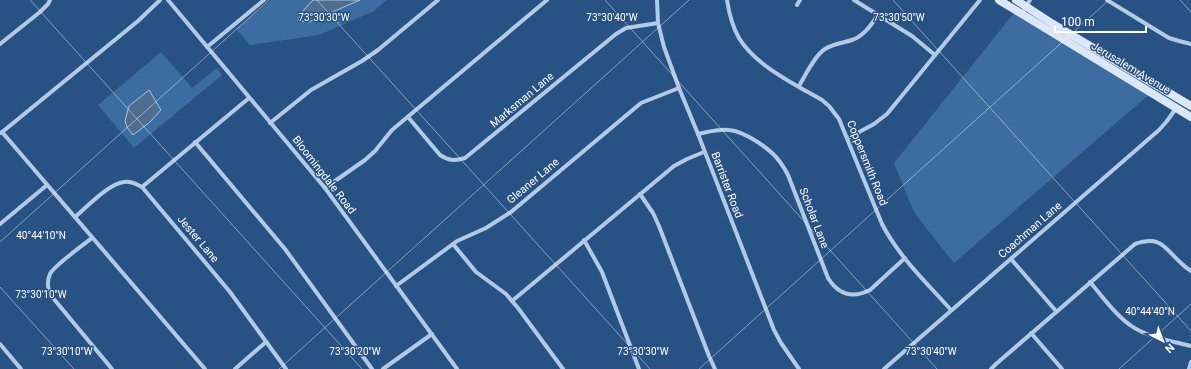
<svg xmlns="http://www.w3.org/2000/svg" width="1191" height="369" font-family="Roboto,sans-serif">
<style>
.green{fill:#3c6ca0}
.water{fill:#4e6d8f;stroke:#a6c6e7}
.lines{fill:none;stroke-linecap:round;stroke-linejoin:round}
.street{stroke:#b1cbe7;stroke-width:4}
.secondary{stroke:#dbe7f6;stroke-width:8}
.ticks{fill:none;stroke:#fff;stroke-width:1;stroke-opacity:0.45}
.labels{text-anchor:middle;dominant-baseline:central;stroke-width:3;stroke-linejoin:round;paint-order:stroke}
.street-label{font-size:11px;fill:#fff;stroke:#285283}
.ticks-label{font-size:10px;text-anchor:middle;fill:#fff;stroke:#285283;stroke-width:3;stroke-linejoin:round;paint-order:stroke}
</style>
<rect width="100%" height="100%" fill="#285283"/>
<!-- green -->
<g class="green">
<path d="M271,0H387L374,11L319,35L250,45L236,29Z"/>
<path d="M1017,9L1152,92L954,263L922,223L913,210L894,163Z"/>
<path d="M161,52L192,88L217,68L222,75L134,148L98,105Z"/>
</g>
<!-- water -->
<g class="water">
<path d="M313,0H360L309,22L298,21L302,12Z"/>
<path d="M149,90L161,110L150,122L133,135L127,127L125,121L129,106Z"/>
</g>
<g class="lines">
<!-- street -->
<g class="street">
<path d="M168,0L325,188L457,369"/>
<path d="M657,0L658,23L664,47L679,88L698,134L774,330L781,343L799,369"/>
<path d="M727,0C729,13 732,26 739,38C755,65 794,84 822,100L829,106L839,119L882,224C899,257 927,283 951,310"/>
<path d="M854,0L912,36L935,55"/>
<path d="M1107,0L1169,38L1179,41L1191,44"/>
<path d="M797,5L800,0"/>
<path d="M1021,14L1030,0"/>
<path d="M0,44L40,12L48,4L50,0"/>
<path d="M207,47L264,0"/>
<path d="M799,86C805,76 815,55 825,49C833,44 843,43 852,40C864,36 871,25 878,15"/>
<path d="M408,117L440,155C449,161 455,161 465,158L616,34L626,28L658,23"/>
<path d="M270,123L311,90L362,61L378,50L438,0"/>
<path d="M2,132L205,369"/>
<path d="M1,133L138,21L160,0"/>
<path d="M698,134C708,132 718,129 729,130C744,131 771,149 780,162C783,166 786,171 788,175L828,278C838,294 852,299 870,290L905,258"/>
<path d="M848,138L874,124L887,114L980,0"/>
<path d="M195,142L285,249L372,369"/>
<path d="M142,187L249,98"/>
<path d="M325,188L365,160L375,151L392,130L547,0"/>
<path d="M640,194L653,213L659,226L709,356L715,369"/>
<path d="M75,217C87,207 108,184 124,182C131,181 136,184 142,187L230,292L286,369"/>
<path d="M0,224L47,185"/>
<path d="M92,238C84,244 53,267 50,274C46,283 48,291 53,298L112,369"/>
<path d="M584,240L602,272L639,369"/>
<path d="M453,244L476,272L506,294L518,308L563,369"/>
<path d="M1011,259L1056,311"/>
<path d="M1090,282C1102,296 1115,315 1130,325C1146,337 1172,341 1191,346"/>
<path d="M396,286L457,241L486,228L511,212L635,108L641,103L679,88"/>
<path d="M512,301L674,166L687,159L704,152"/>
<path d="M1031,333L1062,369"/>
<path d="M0,344L21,369"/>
<path d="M235,369L266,342"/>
<path d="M383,369L432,334"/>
<path d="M884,369L1159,130L1167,121L1177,107"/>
<path d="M991,369L996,364L1135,244C1162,235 1164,248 1181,263C1184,266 1188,269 1191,271"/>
<path d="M1189,369L1191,362"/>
</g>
<!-- secondary -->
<g class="secondary">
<path d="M999,0L1191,117"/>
<path d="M1016,0L1053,24L1191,106"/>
</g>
</g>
<!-- ticks -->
<path class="ticks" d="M30,0L362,369M317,0L650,369M605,0L937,369M893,0L1191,331M1180,0L1191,12M0,242L269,0M0,287L74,369M279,369L689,0M699,369L1109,0M1119,369L1191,304"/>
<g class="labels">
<!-- street labels -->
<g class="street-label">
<text transform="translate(1131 68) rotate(31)">Jerusalem Avenue</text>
<text transform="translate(522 100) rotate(-40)">Marksman Lane</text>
<text transform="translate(867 163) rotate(68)">Coppersmith Road</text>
<text transform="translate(324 175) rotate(52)">Bloomingdale Road</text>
<text transform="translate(533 181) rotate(-40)">Gleaner Lane</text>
<text transform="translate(727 185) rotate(69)">Barrister Road</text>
<text transform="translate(814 218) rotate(69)">Scholar Lane</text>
<text transform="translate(1030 230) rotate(-41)">Coachman Lane</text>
<text transform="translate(198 239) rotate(50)">Jester Lane</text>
</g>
</g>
<g class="ticks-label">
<text x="324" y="21">73°30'30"W</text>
<text x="612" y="21">73°30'40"W</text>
<text x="899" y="21">73°30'50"W</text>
<text x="41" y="239">40°44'10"N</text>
<text x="41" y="298">73°30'10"W</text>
<text x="1150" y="315">40°44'40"N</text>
<text x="67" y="355">73°30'10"W</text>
<text x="355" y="355">73°30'20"W</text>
<text x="643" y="355">73°30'30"W</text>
<text x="931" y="355">73°30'40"W</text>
</g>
<!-- north arrow -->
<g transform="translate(1163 341) rotate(138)" stroke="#285283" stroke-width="3" paint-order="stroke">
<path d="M0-3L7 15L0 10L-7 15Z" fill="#ffffff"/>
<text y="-6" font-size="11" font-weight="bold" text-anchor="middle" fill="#ffffff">N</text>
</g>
<!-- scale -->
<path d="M1055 26v6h91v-6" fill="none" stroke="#ffffff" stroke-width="2"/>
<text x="1061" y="26" font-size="12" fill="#ffffff" stroke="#285283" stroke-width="3" paint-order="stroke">100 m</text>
</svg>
